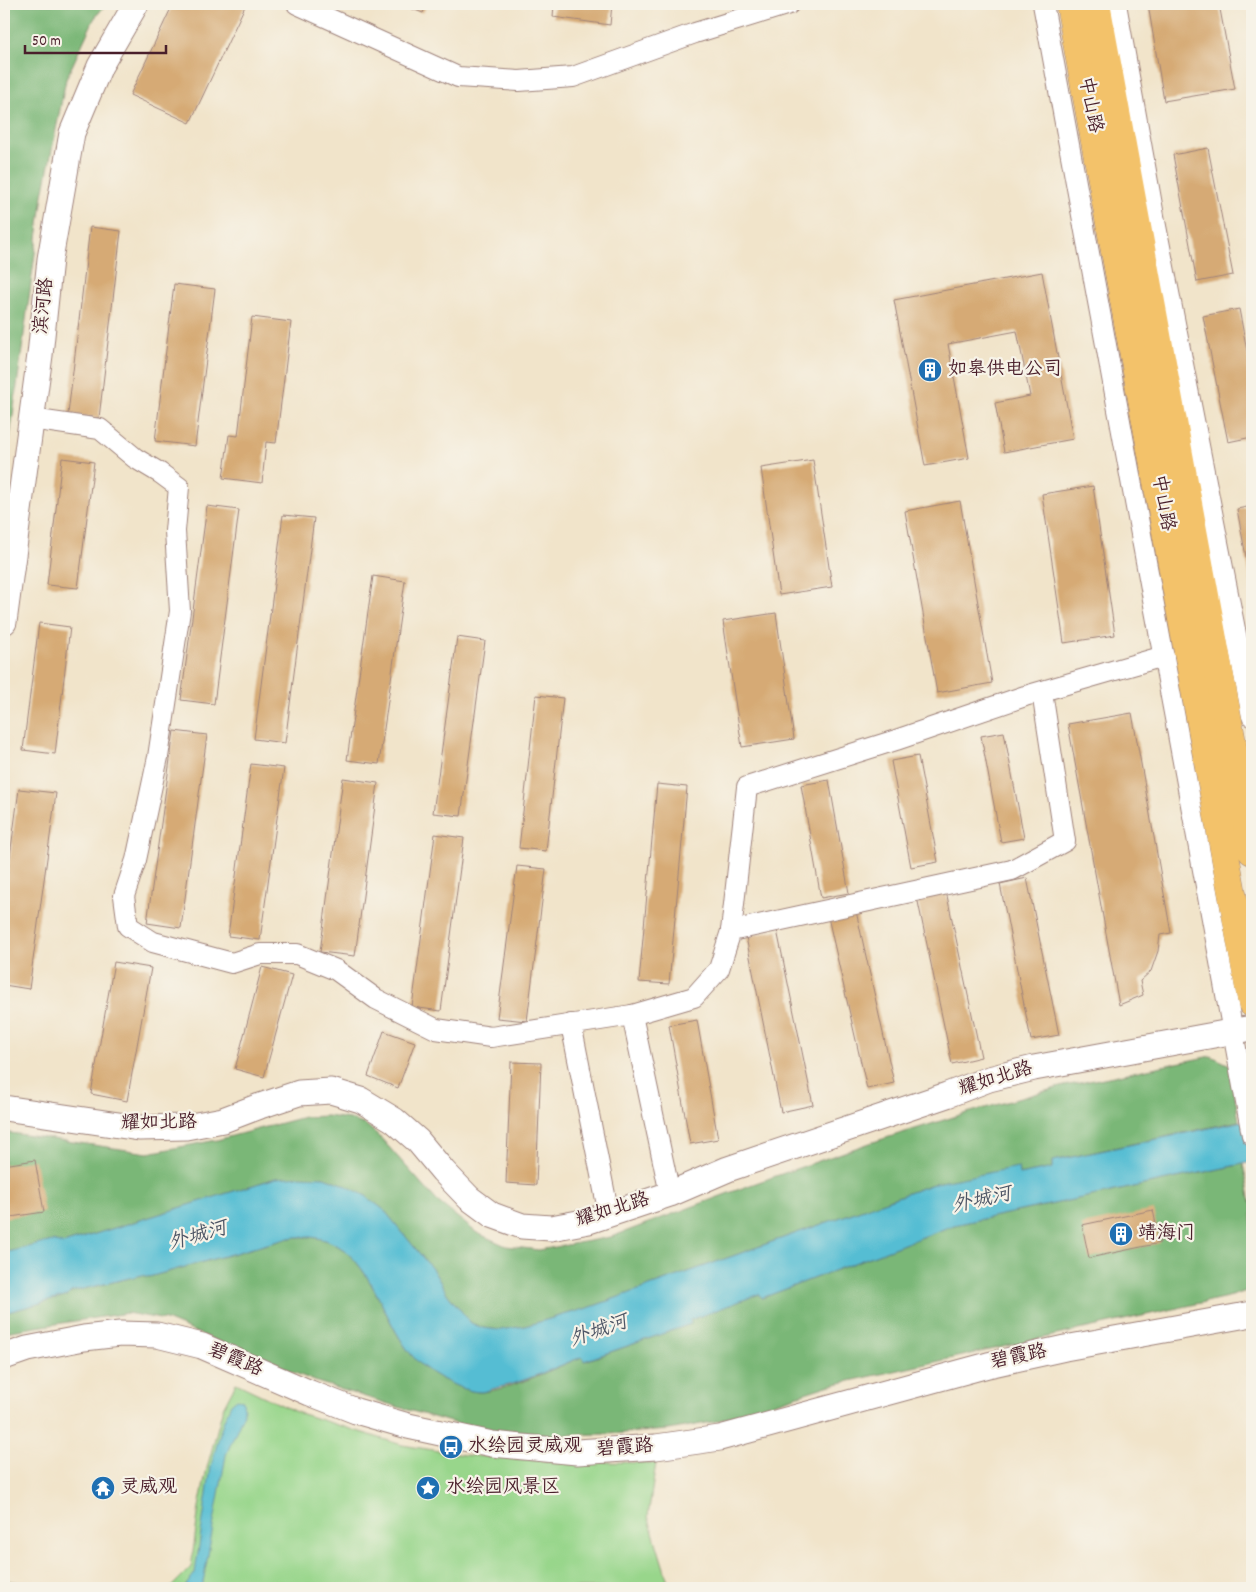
<svg xmlns="http://www.w3.org/2000/svg" width="1256" height="1592" font-family="Dekko,'LXGW WenKai TC',sans-serif">
<style>
.green{fill:#98d68b;stroke:#717a5b}
.forest{fill:#7ab777;stroke:#626b51}
.water{fill:#55bdd3;stroke:#506e7f}
.building{fill:#d6aa75}
.lines{fill:none;stroke-linecap:round;stroke-linejoin:round}
.minor-casing{stroke:#9e827a;stroke-width:22}
.tertiary-casing{stroke:#9e827a;stroke-width:27}
.primary-casing{stroke:#9e827a;stroke-width:29}
.minor{stroke:#fff;stroke-width:20}
.tertiary{stroke:#fff;stroke-width:25}
.primary{stroke:#f3c26a;stroke-width:28}
.labels{text-anchor:middle;dominant-baseline:central;stroke-width:4.5;stroke-linejoin:round;paint-order:stroke}
.street-label{font-size:19px;fill:#4a1f2b;stroke:#f7f3e8}
.poi-label{font-size:19px;fill:#4a1f2b;stroke:#f7f3e8;text-anchor:start}
.water-label{font-size:20px;font-style:italic;fill:#4e5666;stroke:#f7f3e8}
</style>
<rect width="100%" height="100%" fill="#f7f3e8"/>
<filter id="ink" filterUnits="userSpaceOnUse"><feTurbulence type="fractalNoise" baseFrequency=".02" numOctaves="2"/><feDisplacementMap in="SourceGraphic" scale="10" xChannelSelector="R" yChannelSelector="G"/><feConvolveMatrix kernelMatrix="1 2 1 2 8 2 1 2 1" color-interpolation-filters="sRGB"/></filter>
<filter id="wash" filterUnits="userSpaceOnUse"><feTurbulence type="fractalNoise" baseFrequency=".0096" numOctaves="4" result="noise"/><feDisplacementMap in="SourceGraphic" scale="20" xChannelSelector="R" yChannelSelector="G"/><feGaussianBlur stdDeviation="1.12" result="paint"/><feColorMatrix in="noise" values="0 0 0 0 0 0 0 0 0 0 0 0 0 0 0 0 0 1.4 0 .05"/><feComposite in="paint" operator="in"/></filter>
<g filter="url(#wash)">
<rect width="100%" height="100%" fill="#f1e4ca"/>
<!-- green -->
<g class="green">
<path d="M236,1383L296,1412L402,1445L464,1455L547,1461L656,1463L648,1516L670,1588H170L191,1567L199,1507L207,1468L223,1408Z"/>
<path d="M4,1580L49,1588H67H4Z"/>
</g>
<!-- forest -->
<g class="forest">
<path d="M4,4H106L94,19L66,79L43,195L4,481Z"/>
<path d="M1211,1056L1230,1065L1239,1121L1053,1161V1168L1019,1175L1018,1168L936,1183L591,1307L525,1326L500,1330L483,1328L471,1323L448,1295L433,1270L384,1210L366,1196L343,1184L324,1177L276,1178L63,1244L52,1241L4,1253V1132L148,1153L217,1140L304,1117L327,1116L349,1119L366,1125L379,1136L437,1201L477,1233L506,1246L539,1250L611,1237L753,1184L870,1143L960,1115L1060,1087Z"/>
<path d="M1243,1164L1252,1206V1289L1232,1296L827,1386L717,1421L669,1430L608,1434L530,1435L475,1429L405,1409L317,1382L166,1320L127,1313L4,1332V1313L67,1296L71,1292L142,1275L149,1277L289,1238C371,1225 375,1319 417,1361C426,1370 437,1377 448,1382C458,1387 470,1392 481,1392C511,1390 554,1368 582,1357L585,1361L690,1324L689,1320L759,1294L762,1298L954,1225Z"/>
</g>
<!-- water -->
<g class="water">
<path d="M1252,1119V1162L954,1225L762,1298L759,1294L690,1320L691,1324L584,1361L582,1357C553,1368 525,1382 496,1388C491,1389 486,1392 481,1392C470,1392 458,1387 448,1382C437,1377 426,1370 417,1361C375,1318 371,1225 289,1238L149,1277L142,1275L71,1292L67,1296L4,1313V1253L52,1241L63,1244L276,1178L300,1176L324,1177L343,1184L366,1196L384,1210L433,1270L448,1295L471,1323L483,1328L500,1330L525,1326L591,1307L936,1183L1018,1167L1019,1175L1053,1168V1161Z"/>
<path d="M237,1399L243,1400L244,1413L226,1455L202,1588H184L195,1573L211,1466L223,1422L231,1404Z"/>
</g>
<g id="blocks">
<!-- building -->
<g class="building">
<path d="M173,4H246L190,123L130,95Z"/>
<path d="M399,4H427L423,13Z"/>
<path d="M554,4H612L610,25L553,17Z"/>
<path d="M1148,4H1219L1235,89L1164,101Z"/>
<path d="M1208,148L1233,275L1197,282L1173,155Z"/>
<path d="M90,227L121,231L99,418L68,414Z"/>
<path d="M1042,272L1073,439L1004,452L995,403L1030,396L1017,331L948,344L969,458L925,466L894,300Z"/>
<path d="M174,284L215,289L195,446L155,441Z"/>
<path d="M1239,309L1252,377V437L1228,442L1203,316Z"/>
<path d="M252,317L291,322L276,443L266,442L262,483L223,478L229,435L238,436Z"/>
<path d="M62,458L94,462L78,588L47,585Z"/>
<path d="M813,460L832,587L779,595L761,468Z"/>
<path d="M1093,486L1115,635L1064,643L1042,494Z"/>
<path d="M960,501L992,683L937,693L905,511Z"/>
<path d="M207,506L239,510L214,704L181,700Z"/>
<path d="M1252,506V583H1251L1237,509Z"/>
<path d="M283,515L314,518L285,743L254,739Z"/>
<path d="M373,576L405,581L379,764L347,760Z"/>
<path d="M776,613L794,739L742,747L723,621Z"/>
<path d="M39,623L70,627L55,754L23,750Z"/>
<path d="M457,637L485,641L461,816L433,813Z"/>
<path d="M536,695L563,698L546,851L519,848Z"/>
<path d="M1132,713L1171,933L1160,935L1158,951L1151,971L1140,981L1143,995L1119,1005L1068,724Z"/>
<path d="M174,731L207,735L181,928L147,923Z"/>
<path d="M1004,732L1024,838L1001,842L981,736Z"/>
<path d="M918,756L938,862L911,867L891,761Z"/>
<path d="M251,764L284,768L260,940L228,936Z"/>
<path d="M343,778L378,783L355,956L320,952Z"/>
<path d="M829,780L849,893L821,898L801,785Z"/>
<path d="M657,784L687,787L669,984L639,982Z"/>
<path d="M19,789L56,793L29,989L4,985V901Z"/>
<path d="M435,834L464,838L441,1011L412,1007Z"/>
<path d="M517,866L546,869L527,1021L497,1018Z"/>
<path d="M1027,878L1059,1035L1031,1040L1000,884Z"/>
<path d="M946,891L981,1057L952,1064L917,897Z"/>
<path d="M856,911L894,1083L867,1089L828,917Z"/>
<path d="M777,930L813,1105L781,1112L746,937Z"/>
<path d="M114,962L151,968L127,1101L91,1094Z"/>
<path d="M262,967L292,975L264,1077L235,1069Z"/>
<path d="M697,1020L718,1139L690,1144L669,1025Z"/>
<path d="M384,1031L415,1042L398,1088L368,1076Z"/>
<path d="M511,1062L541,1063L536,1185L506,1183Z"/>
<path d="M35,1160L44,1212L4,1218V1165Z"/>
<path d="M1153,1210L1160,1243L1089,1258L1082,1225Z"/>
</g>
</g>
</g>
<g filter="url(#ink)">
<use href="#blocks" fill-opacity="0" stroke="#9e827a" stroke-width="1"/>
<g class="lines">
<!-- minor casing -->
<g class="minor-casing">
<g id="minor">
<path d="M297,4L458,77L519,81L573,77L695,33L789,4"/>
<path d="M1043,4L1252,1135"/>
<path d="M1116,4L1154,216L1252,716"/>
<path d="M31,419L100,429L135,458L160,473L179,487L175,531L180,611L158,757L136,860L124,896L128,926L153,942L232,963L260,954H297L336,970L376,999L436,1029L491,1037L632,1015L694,997L719,969L731,931L1012,870L1065,841L1042,692"/>
<path d="M731,931L747,787L896,740L1025,696L1164,656"/>
<path d="M632,1015L670,1194"/>
<path d="M571,1024L609,1215"/>
</g>
</g>
<!-- tertiary casing -->
<g class="tertiary-casing">
<g id="tertiary">
<path d="M4,622L40,355L50,259L72,133L100,66L136,4"/>
<path d="M4,1108L139,1128L186,1127L223,1120L260,1106L299,1093L331,1091L361,1100L394,1120L418,1141L443,1171L469,1198L492,1215L522,1226L551,1228L589,1221L670,1194L728,1169L947,1095L989,1079L1034,1068L1252,1028"/>
<path d="M4,1357L27,1349L84,1338L120,1334L157,1335L202,1346L310,1393L356,1411L408,1426L492,1444L577,1452L656,1447L720,1438L988,1365L1065,1348L1252,1314"/>
</g>
</g>
<!-- primary casing -->
<g class="primary-casing">
<g id="primary">
<path d="M1070,4L1252,1003"/>
<path d="M1096,4L1252,851"/>
</g>
</g>
<!-- minor -->
<use href="#minor" class="minor"/>
<!-- tertiary -->
<use href="#tertiary" class="tertiary"/>
<!-- primary -->
<use href="#primary" class="primary"/>
</g>
</g>
<!-- icons -->
<defs>
<g id="building-disc" transform="scale(1.25)"><circle r="9.5" fill="#1f6fb2" stroke="#f7f3e8"/><path d="M-4-6H4V6H1V3H-1V6H-4ZM-2.5-4.3h1.7v1.8h-1.7ZM.8-4.3h1.7v1.8H.8ZM-2.5-1h1.7V.8h-1.7ZM.8-1h1.7V.8H.8Z" fill="#fff"/></g>
<g id="bus-disc" transform="scale(1.25)"><circle r="9.5" fill="#1f6fb2" stroke="#f7f3e8"/><path d="M-5-6H5V4H4V6H2V4H-2V6H-4V4H-5ZM-3.5-4V0h7V-4ZM-3.5 1.2v1.5H-2V1.2ZM2 1.2v1.5H3.5V1.2Z" fill="#fff"/></g>
<g id="temple-disc" transform="scale(1.25)"><circle r="9.5" fill="#1f6fb2" stroke="#f7f3e8"/><path d="M0-6L5-2H3V0L6.5 2.5H4V6H1.5V3h-3V6H-4V2.5H-6.5L-3 0V-2H-5Z" fill="#fff"/></g>
<g id="sight-disc" transform="scale(1.25)"><circle r="9.5" fill="#1f6fb2" stroke="#f7f3e8"/><path d="M0-6L1.8-2.2L6-1.7L2.9 1.2L3.7 5.4L0 3.3L-3.7 5.4L-2.9 1.2L-6-1.7L-1.8-2.2Z" fill="#fff"/></g>
</defs>
<g fill-rule="evenodd">
<use href="#building-disc" x="930" y="370"/>
<use href="#building-disc" x="1121" y="1234"/>
<use href="#bus-disc" x="451" y="1447"/>
<use href="#temple-disc" x="103" y="1488"/>
<use href="#sight-disc" x="428" y="1488"/>
</g>
<g class="labels">
<!-- street labels -->
<g class="street-label">
<text transform="translate(1089 105) rotate(79)">中山路</text>
<text transform="translate(45 306) rotate(-84)">滨河路</text>
<text transform="translate(1162 503) rotate(80)">中山路</text>
<text transform="translate(996 1080) rotate(-17)">耀如北路</text>
<text transform="translate(159 1124) rotate(-1)">耀如北路</text>
<text transform="translate(613 1211) rotate(-17)">耀如北路</text>
<text transform="translate(1019 1358) rotate(-12)">碧霞路</text>
<text transform="translate(235 1361) rotate(23)">碧霞路</text>
<text transform="translate(625 1449) rotate(-4)">碧霞路</text>
</g>
<!-- poi labels -->
<g class="poi-label">
<text x="948" y="370">如皋供电公司</text>
<text x="1138" y="1234">靖海门</text>
<text x="468" y="1447">水绘园灵威观</text>
<text x="120" y="1488">灵威观</text>
<text x="446" y="1488">水绘园风景区</text>
</g>
<!-- water labels -->
<g class="water-label">
<text transform="translate(982 1201) rotate(-12)">外城河</text>
<text transform="translate(198 1237) rotate(-16)">外城河</text>
<text transform="translate(599 1332) rotate(-19)">外城河</text>
</g>
</g>
<!-- margin -->
<rect width="1256" height="1592" fill="none" stroke="#f7f3e8" stroke-width="20"/>
<!-- scale -->
<path d="M25 45v8h141v-8" fill="none" stroke="#4a1f2b" stroke-width="2.5"/>
<text x="32" y="45" font-size="15" fill="#4a1f2b" stroke="#f7f3e8" stroke-width="4" paint-order="stroke">50 m</text>
</svg>
